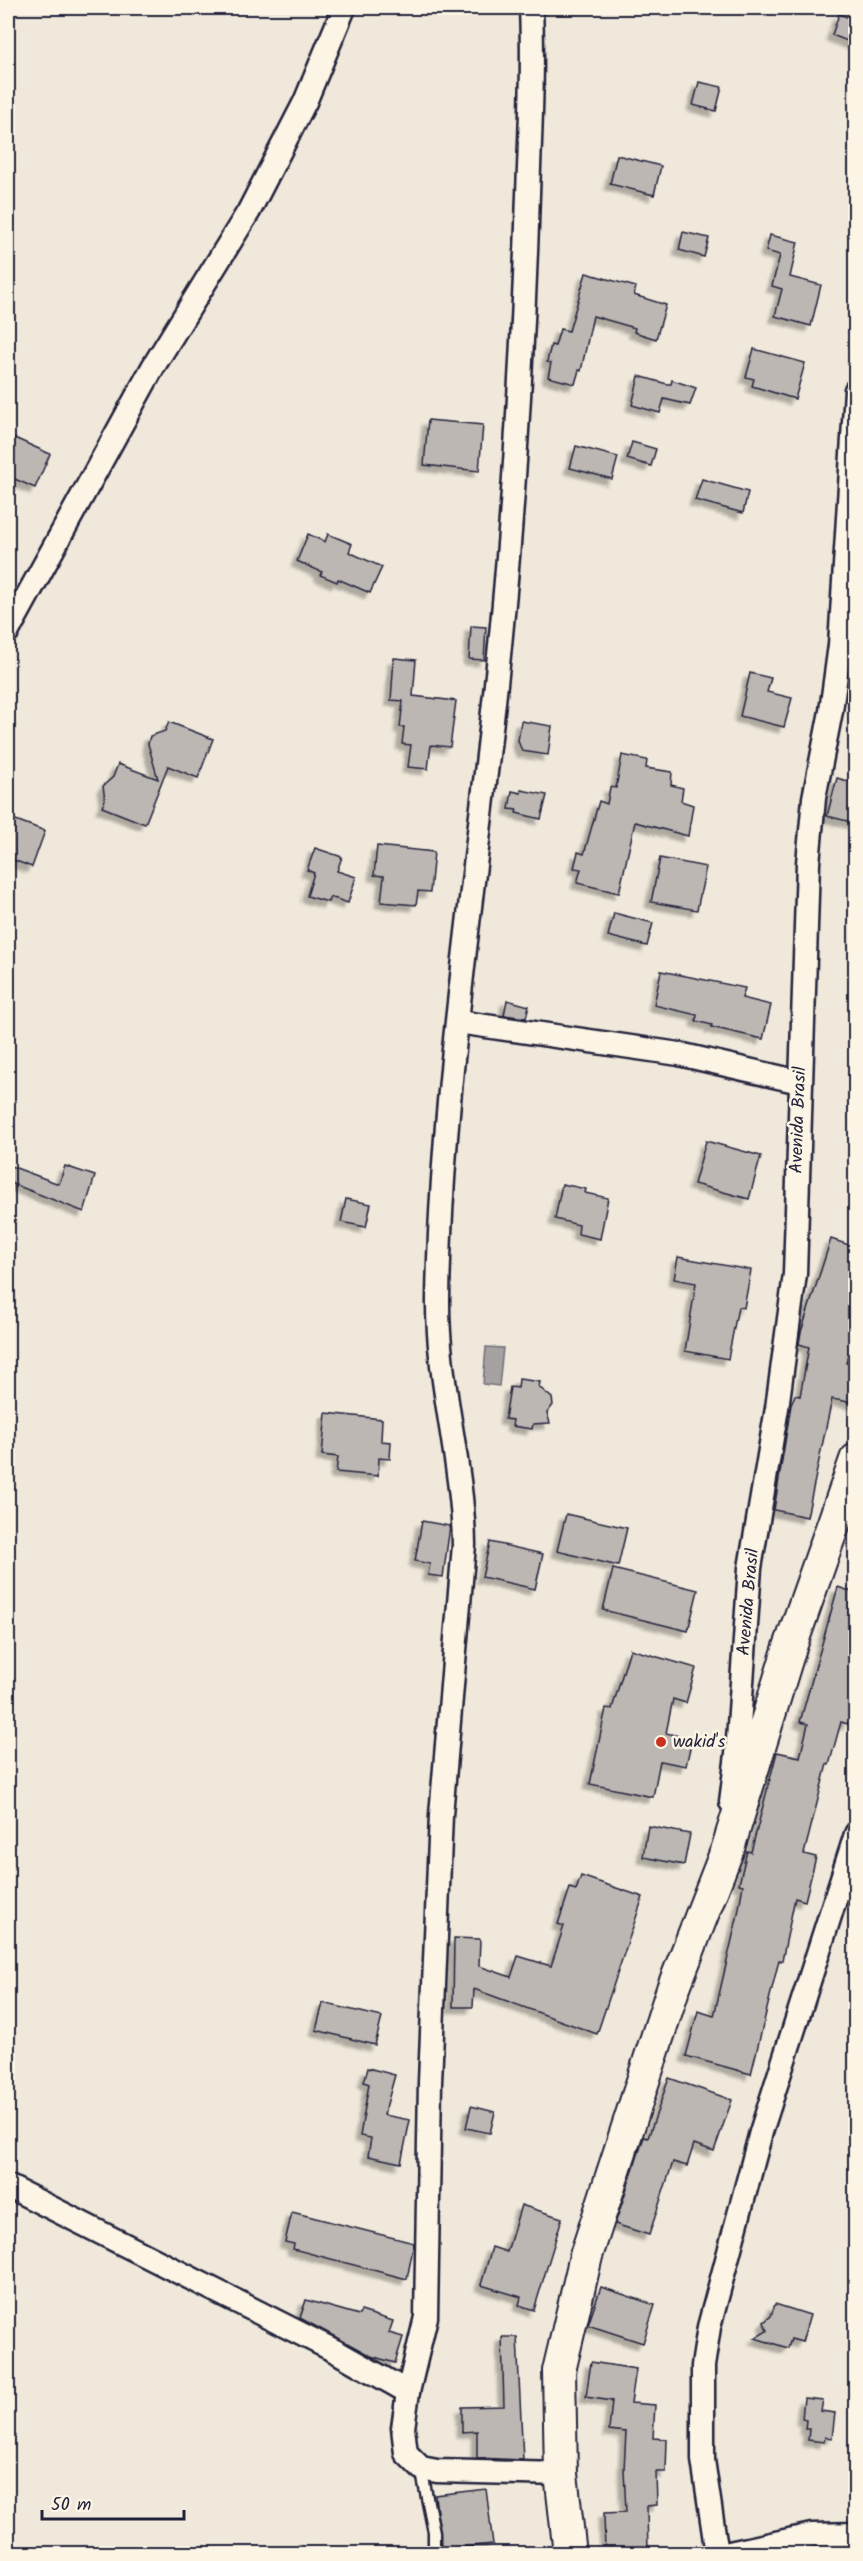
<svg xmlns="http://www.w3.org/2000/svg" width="863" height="2561" font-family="Kalam,sans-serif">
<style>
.water{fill:#a6a2a2;stroke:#716f79;stroke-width:1.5}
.building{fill:#bcb7b3;stroke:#22223b;stroke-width:1.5;filter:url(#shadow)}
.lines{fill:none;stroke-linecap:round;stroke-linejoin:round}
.service-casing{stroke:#22223b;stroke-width:15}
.minor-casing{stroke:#22223b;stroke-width:27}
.secondary-casing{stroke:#22223b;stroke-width:36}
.service{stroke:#fcf5e5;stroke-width:10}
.minor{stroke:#fcf5e5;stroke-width:22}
.secondary{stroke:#fcf5e5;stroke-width:32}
.poi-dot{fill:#c8321e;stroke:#fcf5e5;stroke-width:2}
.labels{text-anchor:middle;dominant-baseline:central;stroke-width:5;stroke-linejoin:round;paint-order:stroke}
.street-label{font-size:18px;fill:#22223b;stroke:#fcf5e5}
.poi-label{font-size:18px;fill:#22223b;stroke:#fcf5e5;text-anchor:start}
</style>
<defs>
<filter id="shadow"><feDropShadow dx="-5.5" dy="5.5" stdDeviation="1.5" flood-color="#0004"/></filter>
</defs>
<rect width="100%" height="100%" fill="#efe8db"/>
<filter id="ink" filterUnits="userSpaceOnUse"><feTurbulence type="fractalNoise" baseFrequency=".0167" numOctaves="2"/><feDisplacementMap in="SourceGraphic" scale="12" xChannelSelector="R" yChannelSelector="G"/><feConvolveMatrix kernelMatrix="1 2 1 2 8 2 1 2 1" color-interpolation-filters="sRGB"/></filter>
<g filter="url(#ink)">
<!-- water -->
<path class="water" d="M486,1347L503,1348L499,1386L483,1384Z"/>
<!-- building -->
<g class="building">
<path d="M839,14L855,20V44L832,35Z"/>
<path d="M699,82L722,87L716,111L693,105Z"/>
<path d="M617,155L661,166L654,195L610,184Z"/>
<path d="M683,232L709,238L704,257L679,250Z"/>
<path d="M770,235L798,242L790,277L821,285L811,326L775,316L782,289L772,286L780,255L766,251Z"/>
<path d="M586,273L636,287L634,295L666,305L656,339L634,332L635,328L593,316L581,371L579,370L575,384L548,377L551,363L547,362L551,345L555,346L560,329L569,331Z"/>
<path d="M754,349L805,363L795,399L752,386L754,379L746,377Z"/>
<path d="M639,376L667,384H671L672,380L696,388L690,405L664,399L660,413L632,405Z"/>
<path d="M428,420L483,425L479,471L424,465Z"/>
<path d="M8,435L50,454L35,488L8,476Z"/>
<path d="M632,442L656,449L651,466L627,459Z"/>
<path d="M576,446L618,457L612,479L570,468Z"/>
<path d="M702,479L748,492L743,513L695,500Z"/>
<path d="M308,534L325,542L328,534L352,544L349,552L382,567L370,593L338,579L337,582L320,575L322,572L297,561Z"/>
<path d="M471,626L486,627L484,660L469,659Z"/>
<path d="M394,658L416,660L413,696L456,701L450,747L431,745L428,769L408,767L411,745L402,744L404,727H400L403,701L391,700Z"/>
<path d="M750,673L771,678L767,692L792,698L784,727L740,716Z"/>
<path d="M521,721L552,726L548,755L522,751L518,741Z"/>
<path d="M169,722L213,739L198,778L168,766L145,824L102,807L105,800L103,786L113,777L118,764L158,779L148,744L150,736L165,731Z"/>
<path d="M622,755L647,760L646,768L672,772L671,785L683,788L681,801L693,805L688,836L635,822L619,893L577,883L581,869L574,868L578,852L584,854L599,801L607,804L610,787L616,788Z"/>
<path d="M837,778L855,783V823L827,816Z"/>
<path d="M521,790L547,795L541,819L516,813L517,810L509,809L512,791L521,793Z"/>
<path d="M8,817L45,831L32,867L8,858Z"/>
<path d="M377,846L434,852L430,892L418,891L416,905L381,902L384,876L374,875Z"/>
<path d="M315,848L342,857L337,871L356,877L348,903L330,897L328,902L307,896L314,873L307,870Z"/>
<path d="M660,858L706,867L697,910L651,902Z"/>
<path d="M614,913L653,923L647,946L608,936Z"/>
<path d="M661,971L745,988L742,998L771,1005L763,1039L711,1027L712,1025L696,1021L697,1015L654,1005Z"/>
<path d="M507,1000L529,1006L526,1018L504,1015Z"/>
<path d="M706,1141L761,1156L749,1199L694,1184Z"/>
<path d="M8,1165L59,1184L65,1166L95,1176L84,1212L8,1182Z"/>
<path d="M562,1184L586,1189L585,1193L608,1198L600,1239L578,1234L579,1225L555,1219Z"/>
<path d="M346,1199L371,1204L366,1227L341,1222Z"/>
<path d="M831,1239L855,1247V1330L846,1363L855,1365V1403L832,1399L807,1517L774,1510L791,1405L795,1395L800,1396L809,1347L799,1344L801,1332Z"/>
<path d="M678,1257L751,1270L744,1308L738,1307L728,1359L685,1351L696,1283L674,1279Z"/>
<path d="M519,1379L540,1382L539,1387L552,1398L553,1405L547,1413L550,1423L533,1424L532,1429L512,1426L513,1420L505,1419L510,1387L518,1388Z"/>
<path d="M326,1413L382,1419L381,1441L391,1442L390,1459L379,1458L378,1476L336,1472L338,1457L322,1455Z"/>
<path d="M566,1514L627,1528L618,1566L557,1551Z"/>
<path d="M422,1521L450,1526L443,1577L428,1575L430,1564L415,1561Z"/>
<path d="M490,1542L543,1554L535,1589L482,1577Z"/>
<path d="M613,1569L698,1590L688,1631L603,1610Z"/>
<path d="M838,1587L855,1593V1698L848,1724L841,1722L829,1765L827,1764L804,1854L816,1857L805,1901L795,1898L782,1961L779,1960L751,2074L686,2056L698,2011L714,2016L738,1914L743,1885L739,1884L747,1851L751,1852L777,1752L800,1757L808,1724L800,1722Z"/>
<path d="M630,1649L696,1668L686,1703L673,1699L666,1733L692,1739L686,1766L660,1761L653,1797L590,1784L606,1708L612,1709Z"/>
<path d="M648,1826L690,1834L684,1865L643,1857Z"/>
<path d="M581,1876L643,1897L597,2034L474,1989L473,2007H453L454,1938L480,1939L479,1966L511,1977L518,1956L551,1966L564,1926L558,1924L570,1888L576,1890Z"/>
<path d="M323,2003L382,2017L375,2045L316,2030Z"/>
<path d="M368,2068L395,2075L384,2115L410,2120L401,2163L368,2156L371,2138L360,2136L369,2084L364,2082Z"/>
<path d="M669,2078L732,2100L714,2151L694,2144L687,2166L673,2162L649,2235L615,2224L644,2137L648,2138Z"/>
<path d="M471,2106L495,2112L490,2133L466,2128Z"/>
<path d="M521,2205L562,2218L534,2310L519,2305L521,2297L481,2285L492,2247L507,2252Z"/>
<path d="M292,2212L414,2243L407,2279L293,2249L294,2244L285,2242Z"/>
<path d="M601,2287L655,2305L643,2343L588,2325Z"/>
<path d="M306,2300L359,2315L361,2311L393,2321L389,2333L403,2337L395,2363L371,2356L300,2318Z"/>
<path d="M775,2304L810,2315L802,2342L791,2339L788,2348L755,2338L767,2331L764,2322L771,2316Z"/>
<path d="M502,2337H517L523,2460L477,2458V2431L462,2432V2407L504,2406Z"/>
<path d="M591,2362L636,2369L631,2403L655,2405L653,2438L667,2439L666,2472H656L657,2505L647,2506L648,2553H605L604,2513L626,2512L624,2470L626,2432L609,2430L612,2401L586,2397Z"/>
<path d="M804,2398L823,2400L821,2411L835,2413L832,2438L825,2437L824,2442L808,2440L809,2429H805L806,2420L802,2419Z"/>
<path d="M486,2489L493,2544L441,2549L435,2495Z"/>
</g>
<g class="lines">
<!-- service casing -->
<g class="service-casing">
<path id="service" d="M421,2468L434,2532V2554"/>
</g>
<!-- minor casing -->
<g class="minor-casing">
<g id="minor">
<path d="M531,8C534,80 529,152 527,225C521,390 511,556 492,720C471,912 441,1105 438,1299C437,1382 463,1463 464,1545L441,1815L430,2082L426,2317L408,2392L403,2428L406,2453L421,2468L437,2471L561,2474"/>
<path d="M8,631L153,367L249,211L305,102L344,8"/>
<path d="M458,1022L679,1054L800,1082"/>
<path d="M731,1802L737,1754L750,1568L777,1408L795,1274L808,863L814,798L831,711L840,645L856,390"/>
<path d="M8,2186L337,2352L408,2392"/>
<path d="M717,2554L703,2460V2366L709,2327L761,2132L856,1834"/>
<path d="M725,2554L812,2535L856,2534"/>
</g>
</g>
<!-- secondary casing -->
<g class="secondary-casing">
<path id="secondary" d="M570,2554L561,2474L559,2371L586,2256L673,1989L728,1848L789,1650L856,1460"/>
</g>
<!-- service -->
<use href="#service" class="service"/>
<!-- minor -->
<use href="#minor" class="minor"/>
<!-- secondary -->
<use href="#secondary" class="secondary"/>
</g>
</g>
<!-- markers -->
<circle class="poi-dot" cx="661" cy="1742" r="6"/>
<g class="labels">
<!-- street labels -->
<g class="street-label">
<text transform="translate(799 1120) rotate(-88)">Avenida Brasil</text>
<text transform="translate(749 1602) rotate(-85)">Avenida Brasil</text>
</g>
<!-- poi labels -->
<g class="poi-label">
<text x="673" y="1742">wakid's</text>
</g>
</g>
<!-- margin -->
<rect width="863" height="2561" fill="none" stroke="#fcf5e5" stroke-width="30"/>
<rect x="15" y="15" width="833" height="2531" fill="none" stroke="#22223b" stroke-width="2" filter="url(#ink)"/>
<!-- scale -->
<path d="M42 2510v9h142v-9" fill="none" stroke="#22223b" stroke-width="3"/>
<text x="51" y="2510" font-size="18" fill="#22223b" stroke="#fcf5e5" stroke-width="4.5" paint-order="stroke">50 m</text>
</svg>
